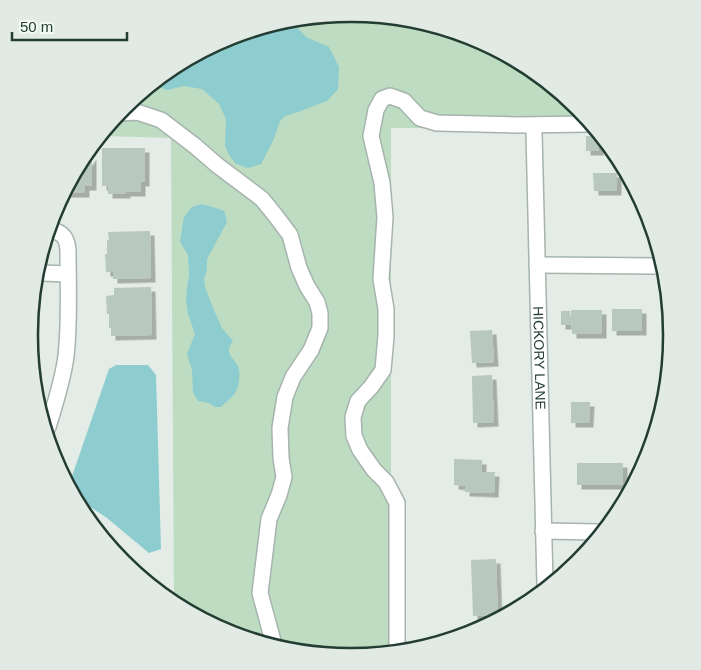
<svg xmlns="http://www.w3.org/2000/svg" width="701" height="670" font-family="Arial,sans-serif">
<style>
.green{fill:#bddcc2}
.water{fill:#8dcccf}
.building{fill:#b8c7c0;filter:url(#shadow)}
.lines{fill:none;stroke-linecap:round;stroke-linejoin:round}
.minor-casing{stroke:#a6b4ad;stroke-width:18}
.minor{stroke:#fff;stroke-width:15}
.labels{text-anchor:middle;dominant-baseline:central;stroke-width:4;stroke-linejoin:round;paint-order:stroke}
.street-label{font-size:14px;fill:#233d33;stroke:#f3f9f5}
.rim{fill:none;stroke:#233d33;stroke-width:2.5}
</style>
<defs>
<filter id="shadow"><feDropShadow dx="4.5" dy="4.5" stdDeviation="0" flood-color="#0004"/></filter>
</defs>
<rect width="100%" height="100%" fill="#e3ece7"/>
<!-- green -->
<path class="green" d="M351,14L474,38L578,108L591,128H391V648L350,656L227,632L174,596L171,138L105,136L124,108L228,38Z"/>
<!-- water -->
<g class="water">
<path d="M295,25L306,37L329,47L339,67L338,89L327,101L298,112L285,116L280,121L274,139L261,164L248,168L236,164L229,155L225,145L226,119L219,104L202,89L184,86L167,90L156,86L228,38Z"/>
<path d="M202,204L216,208L224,211L227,222L207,259V270L204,279L205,287L213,308L222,328L233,341C222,356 237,358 239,370C240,373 239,382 238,386C236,396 227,400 221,407H215L209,403L198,401L193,392L192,370L187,354L195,334L188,314L186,300L187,288L189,275L188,255L180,242L184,217L192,207Z"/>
<path d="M116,365H148L156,375L161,549L149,553L107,518L83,502L70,482L109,369Z"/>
</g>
<!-- building -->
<g class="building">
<path d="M586,136H596L599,140V151H586Z"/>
<path d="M102,148H145V182H141V192H126V194H108V186H102Z"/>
<path d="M92,155V186H85V193H66Z"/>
<path d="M593,173H617V191H594Z"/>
<path d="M150,231L151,278L113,279V272H106L105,254H107V240H109L108,232Z"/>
<path d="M151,287L152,335L111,336V328H109V314H107L106,296L114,295V288Z"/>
<rect x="612" y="309" width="30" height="22"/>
<path d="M571,310H602V334H572Z"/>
<path d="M665,310H667L671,333H665Z"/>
<path d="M561,311H570L571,325H561Z"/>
<path d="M492,330L494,362L472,363L470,331Z"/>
<path d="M492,375L494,422L473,423L472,376Z"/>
<path d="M571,402H590L589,423H571Z"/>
<path d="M637,457H647L637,474Z"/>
<path d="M454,459L482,460V472H495L494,493L465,492V486L454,485Z"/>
<rect x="577" y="463" width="46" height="22"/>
<path d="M496,559L498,615L473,616L471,560Z"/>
</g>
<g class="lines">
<!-- minor casing -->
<g class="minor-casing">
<g id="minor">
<path d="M120,113L137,112L161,120L195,146L217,165L262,199L275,215L290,235L299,268L307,286L317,302L320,313V328L311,350L293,377L285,397L280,428L281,458L284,477L279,495L269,519L260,593L273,641"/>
<path id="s1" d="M534,132L545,584"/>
<path d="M537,265L658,266"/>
<path d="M42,273L68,274"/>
<path d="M48,427C55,404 63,380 66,356C70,321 68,285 68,250C67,238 63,232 50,230"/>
<path d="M543,531L598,532"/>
<path d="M397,647V503L386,482L374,470L360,450L354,436L353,417L358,401L371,387L383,370L386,336V309L381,279L385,217L382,183L371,136L376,110L382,99L390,96L404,101L420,118L437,123L517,125L588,124"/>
</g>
</g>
<!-- minor -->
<use href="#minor" class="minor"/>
</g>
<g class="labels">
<!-- street labels -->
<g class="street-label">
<text stroke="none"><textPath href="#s1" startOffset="226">HICKORY LANE</textPath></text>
</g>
</g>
<!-- crop -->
<path d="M0 0H701V670H0ZM350 22H351A312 312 0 0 1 663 334V336A312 312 0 0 1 351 648H350A312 312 0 0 1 38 336V334A312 312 0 0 1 350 22Z" fill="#e2eae5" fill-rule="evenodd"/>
<path class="rim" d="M350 22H351A312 312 0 0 1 663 334V336A312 312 0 0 1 351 648H350A312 312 0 0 1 38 336V334A312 312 0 0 1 350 22Z"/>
<!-- scale -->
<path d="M12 32v8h115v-8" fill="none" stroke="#233d33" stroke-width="2.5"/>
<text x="20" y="32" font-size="15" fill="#233d33" stroke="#f3f9f5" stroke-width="4" paint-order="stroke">50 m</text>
</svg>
